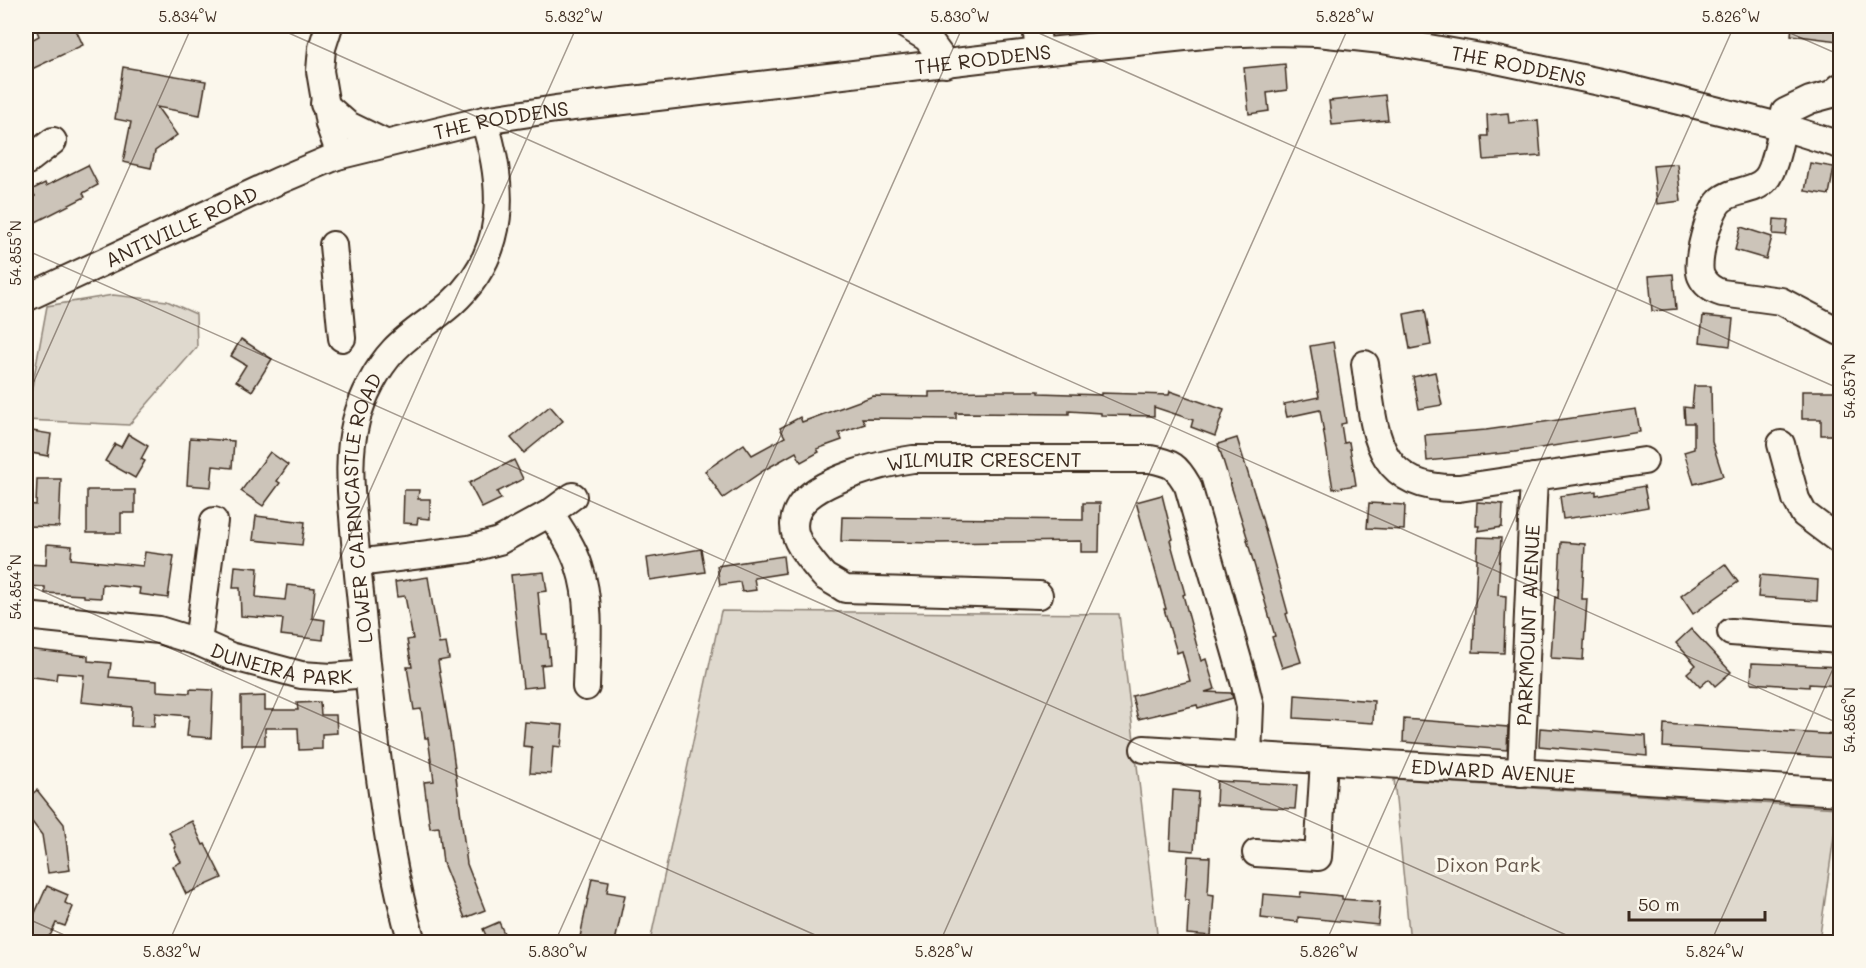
<svg xmlns="http://www.w3.org/2000/svg" width="1866" height="968" font-family="Mali,sans-serif">
<style>
.green{fill:#dfd9ce;stroke:#8d8276;stroke-width:1.5}
.building{fill:#ccc4b9;stroke:#3b2a1e;stroke-width:1.5}
.lines{fill:none;stroke-linecap:round;stroke-linejoin:round}
.minor-casing{stroke:#3b2a1e;stroke-width:30}
.minor{stroke:#fbf7ec;stroke-width:26}
.ticks{fill:none;stroke:#3b2a1e;stroke-width:1.5;stroke-opacity:0.45}
.labels{text-anchor:middle;dominant-baseline:central;stroke-width:6;stroke-linejoin:round;paint-order:stroke}
.street-label{font-size:20px;fill:#3b2a1e;stroke:#fbf7ec}
.park-label{font-size:20px;fill:#64564a;stroke:#fbf7ec}
.neatline{fill:none;stroke:#3b2a1e;stroke-width:2}
.ticks-label{font-size:15px;text-anchor:middle;fill:#3b2a1e}
</style>
<rect width="100%" height="100%" fill="#fbf7ec"/>
<filter id="ink" filterUnits="userSpaceOnUse"><feTurbulence type="fractalNoise" baseFrequency=".0167" numOctaves="2"/><feDisplacementMap in="SourceGraphic" scale="12" xChannelSelector="R" yChannelSelector="G"/><feConvolveMatrix kernelMatrix="1 2 1 2 8 2 1 2 1" color-interpolation-filters="sRGB"/></filter>
<g filter="url(#ink)">
<!-- green -->
<g class="green">
<path d="M113,295L167,301L196,314L197,347L129,425L26,420L47,306Z"/>
<path d="M721,611L1119,614L1158,942H650Z"/>
<path d="M1394,779L1838,808L1819,942H1410Z"/>
</g>
<!-- building -->
<g class="building">
<path d="M35,26H74L83,45L32,69L26,56V43L39,36Z"/>
<path d="M1792,26H1840L1838,41L1791,35Z"/>
<path d="M1285,64L1287,90L1267,93L1269,111L1249,114L1244,68Z"/>
<path d="M123,67L206,81L200,115L157,107L177,135L155,151L151,168L123,162L131,122L115,119Z"/>
<path d="M1385,95L1388,120L1332,125L1329,101Z"/>
<path d="M1508,113L1509,123L1538,120L1541,156L1484,160L1482,136H1488L1487,115Z"/>
<path d="M1810,163L1834,167L1829,195L1805,191Z"/>
<path d="M1677,164L1681,201L1657,204L1653,166Z"/>
<path d="M88,165L98,185L83,193L85,197L26,227V201L35,196L31,190L45,183L46,186Z"/>
<path d="M1774,219L1788,220L1786,235L1773,234Z"/>
<path d="M1741,227L1772,237L1766,259L1735,250Z"/>
<path d="M1673,274L1676,309L1652,311L1649,276Z"/>
<path d="M1425,310L1431,345L1410,349L1404,314Z"/>
<path d="M1703,316L1733,319L1730,346L1700,342Z"/>
<path d="M241,339L272,359L252,391L236,381L246,365L231,356Z"/>
<path d="M1333,342L1346,423L1341,424L1344,443L1349,442L1356,485L1333,489L1320,410L1287,417L1284,404L1319,397L1310,346Z"/>
<path d="M1435,372L1442,405L1419,409L1413,377Z"/>
<path d="M1694,386H1711L1712,442L1723,476L1694,484L1684,452L1694,449V423H1685L1684,407L1692,408Z"/>
<path d="M990,391H1039V393L1101,395V393L1169,395L1170,391L1224,410L1215,436L1191,427L1193,420L1154,407V416L1101,415V413L1069,411V414L956,413V419L862,418L865,424L839,433L842,440L817,449L819,452L801,462L796,452L766,469L723,498L705,471L744,444L752,455L785,437L780,428L800,417L802,422L873,396L930,397V392Z"/>
<path d="M1802,391H1840V435H1821V419H1802Z"/>
<path d="M550,406L563,421L524,453L511,438Z"/>
<path d="M1636,409L1640,432L1515,452L1427,461L1425,435L1486,430Z"/>
<path d="M26,430L51,434L48,456L26,452Z"/>
<path d="M128,434L148,446L141,459L145,461L135,478L105,461L115,444L121,447Z"/>
<path d="M190,438L234,441L232,468L213,466L211,487L187,485Z"/>
<path d="M1237,438L1261,515L1288,613L1286,614L1301,662L1282,668L1272,637L1275,636L1247,540H1248L1218,444Z"/>
<path d="M270,452L288,465L277,481L280,483L263,506L241,491Z"/>
<path d="M514,460L523,479L497,492L501,499L482,508L469,483Z"/>
<path d="M37,479H61L59,527L26,526V504L36,505Z"/>
<path d="M1644,486L1648,507L1615,513L1614,512L1563,519L1560,496L1596,491V495Z"/>
<path d="M87,490H135V513H121V533H87Z"/>
<path d="M404,490H419L418,499H430V519L418,518L417,524L403,523Z"/>
<path d="M1162,495L1173,539L1170,540L1185,594L1183,595L1201,661L1206,659L1215,689L1205,692L1231,693L1233,698L1198,708L1197,705L1138,719L1132,696L1190,681L1182,651L1177,653L1164,609H1166L1136,502Z"/>
<path d="M1477,502L1503,504L1502,527L1478,531L1479,526H1476Z"/>
<path d="M1083,503H1100L1099,552H1081V541L936,543L841,541L842,517L1083,520Z"/>
<path d="M1369,503L1405,505L1404,530L1367,528Z"/>
<path d="M256,516L305,522L302,545L253,540Z"/>
<path d="M1478,537L1501,538L1498,595L1506,596L1504,653L1473,652Z"/>
<path d="M1561,542L1585,544L1582,599H1587L1583,660L1551,658L1555,597L1558,598Z"/>
<path d="M47,544L72,546L71,559L143,566L145,552L174,556L168,598L139,594L140,588L102,584L101,598L84,597V595L45,593V587L26,586V564L46,565Z"/>
<path d="M701,549L705,572L650,580L647,558Z"/>
<path d="M783,556L785,573L754,578L756,590L742,592L740,582L720,585L717,566Z"/>
<path d="M1725,564L1738,582L1693,614L1681,596Z"/>
<path d="M235,566L258,568L256,597L285,600L287,585L315,588L312,618L325,620L323,640L281,635L283,619L241,616L240,588H233Z"/>
<path d="M544,572L547,591L538,592L542,634H547L550,664L541,665L543,686L523,688L511,575Z"/>
<path d="M1760,575L1818,580L1817,601L1758,597Z"/>
<path d="M428,577L439,644L446,643L449,659L438,661L453,753L467,864L485,910L465,918L443,863L439,827L430,828L424,782L434,781L428,738H425L421,709L414,710L407,667H412L407,640L413,639L405,596L397,597L395,582Z"/>
<path d="M1691,629L1731,672L1715,686L1709,679L1700,687L1687,673L1696,665L1676,643Z"/>
<path d="M27,649L88,656V661L111,663L109,677L157,681V691L190,693V689L213,690L211,738L187,736L189,716L155,713L154,727L131,726L132,707L81,702L84,675L57,673L56,680L26,676Z"/>
<path d="M1752,663L1840,667V686L1809,684V687L1751,683Z"/>
<path d="M1295,695L1374,701L1373,723L1294,718Z"/>
<path d="M265,696V710H298L297,703L320,702L321,715H336L337,733L322,734V749L299,750L298,728H265V745H241V697Z"/>
<path d="M1404,719L1508,727L1507,750L1403,742Z"/>
<path d="M525,722L563,725L561,747L553,746L551,774L530,773L532,747L523,746Z"/>
<path d="M1664,724L1840,735V758L1663,747Z"/>
<path d="M1540,728L1646,736L1647,756L1539,746Z"/>
<path d="M1217,781L1297,785L1295,809L1216,805Z"/>
<path d="M37,790L64,824L70,870L48,873L42,835L26,814V799Z"/>
<path d="M1173,790L1198,792L1194,851L1170,849Z"/>
<path d="M192,821L203,845L205,844L222,878L186,894L173,866L181,862L174,848L176,847L169,832Z"/>
<path d="M1188,856L1210,857L1208,894L1214,895L1211,936L1187,934L1189,900H1185Z"/>
<path d="M592,878L609,881L607,892L625,895L615,942H579Z"/>
<path d="M47,886L68,895L65,903L73,907L65,926L56,923L51,934L42,942H26V926L31,922Z"/>
<path d="M1301,892L1342,896V899L1380,902L1378,925L1298,917V922L1261,918L1263,894L1300,897Z"/>
<path d="M499,922L508,942H489L483,929Z"/>
</g>
<g class="lines">
<!-- minor casing -->
<g class="minor-casing">
<g id="minor">
<path d="M329,26L322,48L320,71L329,124L337,146V156"/>
<path d="M907,26L927,38L946,64"/>
<path d="M1036,26L1039,52"/>
<path d="M1840,87L1832,94L1810,100L1785,112C1782,128 1776,168 1766,179C1754,193 1732,189 1720,201C1709,212 1695,261 1701,276C1705,285 1712,290 1722,293L1781,301L1840,332"/>
<path d="M324,104L348,125L385,143"/>
<path d="M26,162L53,141"/>
<path d="M333,245L342,338"/>
<path id="s1" d="M26,298L278,181L337,156L484,120L556,109L1039,52L1214,34L1271,32L1318,33L1382,40L1487,58L1624,87L1783,127L1840,145"/>
<path d="M1365,364C1375,430 1373,490 1459,488L1644,461"/>
<path d="M1781,444L1796,499L1804,514L1840,541"/>
<path d="M550,513C561,530 573,547 579,566C592,605 587,647 586,687"/>
<path d="M357,563L469,549L499,541L550,513L573,496"/>
<path id="s2" d="M1039,595L845,589C839,585 832,581 825,577C821,573 817,568 813,563C799,546 786,528 800,506C817,480 884,463 913,459H1150C1173,464 1176,465 1188,486L1244,681L1250,706L1248,756"/>
<path id="s3" d="M26,616L159,630L198,642L230,656L301,675L332,677L367,674"/>
<path d="M1731,632L1840,640"/>
<path d="M198,642L214,521"/>
<path id="s4" d="M1144,749L1840,792"/>
<path id="s5" d="M1521,773L1534,477"/>
<path d="M1256,853L1318,857L1324,761"/>
<path id="s6" d="M412,942C394,882 385,818 377,755C371,701 365,647 360,593C357,567 355,542 353,516C350,484 348,453 356,421C362,397 377,368 394,350C411,332 433,320 451,304C508,253 505,187 484,120"/>
</g>
</g>
<!-- minor -->
<use href="#minor" class="minor"/>
</g>
</g>
<!-- ticks -->
<path class="ticks" d="M273,26L1840,724M1023,26L1840,389M1774,26L1840,55M26,250L1582,942M26,399L192,26M26,584L831,942M26,918L80,942M169,942L577,26M555,942L963,26M940,942L1349,26M1326,942L1734,26M1711,942L1840,653"/>
<g class="labels">
<!-- street labels -->
<g class="street-label">
<text stroke="none"><textPath href="#s1" startOffset="996">THE RODDENS</textPath></text>
<text stroke="none"><textPath href="#s1" startOffset="1536">THE RODDENS</textPath></text>
<text stroke="none"><textPath href="#s1" startOffset="510">THE RODDENS</textPath></text>
<text stroke="none"><textPath href="#s1" startOffset="171">ANTIVILLE ROAD</textPath></text>
<text stroke="none"><textPath href="#s2" startOffset="495">WILMUIR CRESCENT</textPath></text>
<text stroke="none"><textPath href="#s6" startOffset="440">LOWER CAIRNCASTLE ROAD</textPath></text>
<text stroke="none"><textPath href="#s5" startOffset="148">PARKMOUNT AVENUE</textPath></text>
<text stroke="none"><textPath href="#s3" startOffset="262">DUNEIRA PARK</textPath></text>
<text stroke="none"><textPath href="#s4" startOffset="350">EDWARD AVENUE</textPath></text>
</g>
<!-- park labels -->
<g class="park-label">
<text x="1488" y="864">Dixon Park</text>
</g>
</g>
<!-- margin -->
<rect width="1866" height="968" fill="none" stroke="#fbf7ec" stroke-width="66"/>
<!-- scale -->
<path d="M1629 911v9h136v-9" fill="none" stroke="#3b2a1e" stroke-width="3"/>
<text x="1638" y="911" font-size="18" fill="#3b2a1e" stroke="#fbf7ec" stroke-width="4.5" paint-order="stroke">50 m</text>
<rect x="33" y="33" width="1800" height="902" class="neatline"/>
<g class="ticks-label">
<text x="188" y="22">5.834°W</text>
<text x="574" y="22">5.832°W</text>
<text x="960" y="22">5.830°W</text>
<text x="1345" y="22">5.828°W</text>
<text x="1731" y="22">5.826°W</text>
<text transform="translate(16 253) rotate(-90)" y="5">54.855°N</text>
<text transform="translate(1850 386) rotate(-90)" y="5">54.857°N</text>
<text transform="translate(16 587) rotate(-90)" y="5">54.854°N</text>
<text transform="translate(1850 720) rotate(-90)" y="5">54.856°N</text>
<text x="172" y="957">5.832°W</text>
<text x="558" y="957">5.830°W</text>
<text x="944" y="957">5.828°W</text>
<text x="1329" y="957">5.826°W</text>
<text x="1715" y="957">5.824°W</text>
</g>
</svg>
